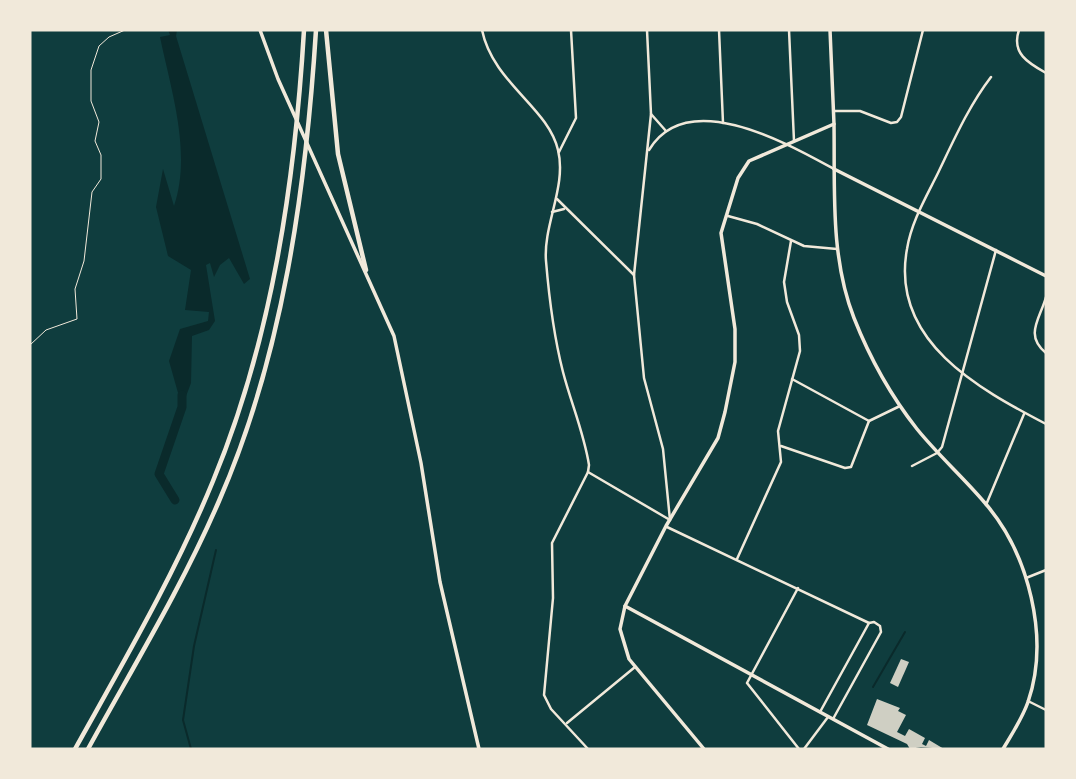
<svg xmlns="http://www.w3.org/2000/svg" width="1076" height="779" font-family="'Asap Condensed',sans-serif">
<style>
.water{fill:#0a2a2b}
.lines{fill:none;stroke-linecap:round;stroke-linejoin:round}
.stream{stroke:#0a2a2b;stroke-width:2}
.river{stroke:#0a2a2b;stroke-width:9}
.building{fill:#cfcfc3}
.path{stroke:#f1e9da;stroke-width:1}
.minor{stroke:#f1e9da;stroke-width:2.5}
.tertiary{stroke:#f1e9da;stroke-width:3.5}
.secondary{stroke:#f1e9da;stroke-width:3.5}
.motorway{stroke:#f1e9da;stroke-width:4.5}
</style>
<rect width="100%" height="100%" fill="#0f3d3e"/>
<!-- water -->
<path class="water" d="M168,30H177L176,36L250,279L244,284L229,258L220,265L214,277L210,263L206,265L215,321L209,330L192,336L191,383L182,407L169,361L180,329L208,321L209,312L185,310L191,270L168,256L156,207L163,169L174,206C192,153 171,90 160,37L170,35Z"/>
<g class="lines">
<!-- stream -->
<g class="stream">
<path d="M873,687L905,632"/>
<path d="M191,749L183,720L194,646L216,550"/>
</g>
<!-- river -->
<path class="river" d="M175,500L159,474L182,407V395"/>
</g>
<!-- building -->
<g class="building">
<path d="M901,659L909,662L898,687L890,683Z"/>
<path d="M877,699L900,708L898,711L906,715L897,732L905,736L909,729L925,738L922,744L926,746L929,740L944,749L921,747L910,749L907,744L867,725Z"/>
</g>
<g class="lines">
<!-- path -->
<g class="path">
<path d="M30,45V52"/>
<path d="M30,345L46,330L77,319L75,289L84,261L92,192L101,179V155L95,141L99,122L91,101V70L99,46L109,37L125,30"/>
</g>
<!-- minor -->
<g class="minor">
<path d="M482,30C493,83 548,107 558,150C567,186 543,225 546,261C549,297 554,337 563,372C571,403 584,433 589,465L588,472L552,543L553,598L544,695L551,709L588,749"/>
<path d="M647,30L651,114L634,275L644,378L663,449L670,520"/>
<path d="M719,30L723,123"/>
<path d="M789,30L794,141"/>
<path d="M1019,30C1011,53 1028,63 1046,73"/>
<path d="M991,77C968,107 953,142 937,175C925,199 911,223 907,249C890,341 979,389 1046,424"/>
<path d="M834,111H860L891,123L897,122L901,117L923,30"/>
<path d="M651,114L666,131"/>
<path d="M649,150C687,86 788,144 834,169"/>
<path d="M559,152L576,118L571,30"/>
<path d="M557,199L634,275"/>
<path d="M552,212L564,209"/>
<path d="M728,216L757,224L804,246L837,249"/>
<path d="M1046,297C1040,319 1024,335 1046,353"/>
<path d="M792,379L869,421"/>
<path d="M869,421L900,406"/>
<path d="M781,446L845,468L851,467L869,421"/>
<path d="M912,466L937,453L942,447L996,250"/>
<path d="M588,472L670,520"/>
<path d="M986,505L1024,414"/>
<path d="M667,527L869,623"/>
<path d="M737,559L781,462L778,431L800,351L799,335L787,302L784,282L791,241"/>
<path d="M1026,578L1046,570"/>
<path d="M798,588L747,683L799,749"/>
<path d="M1028,701L1046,710"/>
<path d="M820,712L869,623L874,622L880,626L881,632L833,719"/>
<path d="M567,723L635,667"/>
<path d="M804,749L828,717"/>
</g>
<!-- tertiary -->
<g class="tertiary">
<path d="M834,124C835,189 830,257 854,318C869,356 891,396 917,429C938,455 963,477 985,503C1029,554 1050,638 1028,702C1022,719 1012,734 1003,749"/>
<path d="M834,169L1046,276"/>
<path d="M625,606L888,749"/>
</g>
<!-- secondary -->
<g class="secondary">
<path d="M260,30L278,79L394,336L421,463L440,582L479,749"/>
<path d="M704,749L629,659L620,629L625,606L666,526L718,438L725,412L735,362V329L721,233L738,178L749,161L834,124L830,30"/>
</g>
<!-- motorway -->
<g class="motorway">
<path d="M326,30L338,154L366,270"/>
<path d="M75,749C124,661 175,574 213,481C272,339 295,181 304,30"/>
<path d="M88,749C133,667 182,587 219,501C283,355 306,188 316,30"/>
</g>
</g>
<!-- border -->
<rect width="1076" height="779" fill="none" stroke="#f1e9da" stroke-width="63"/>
</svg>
